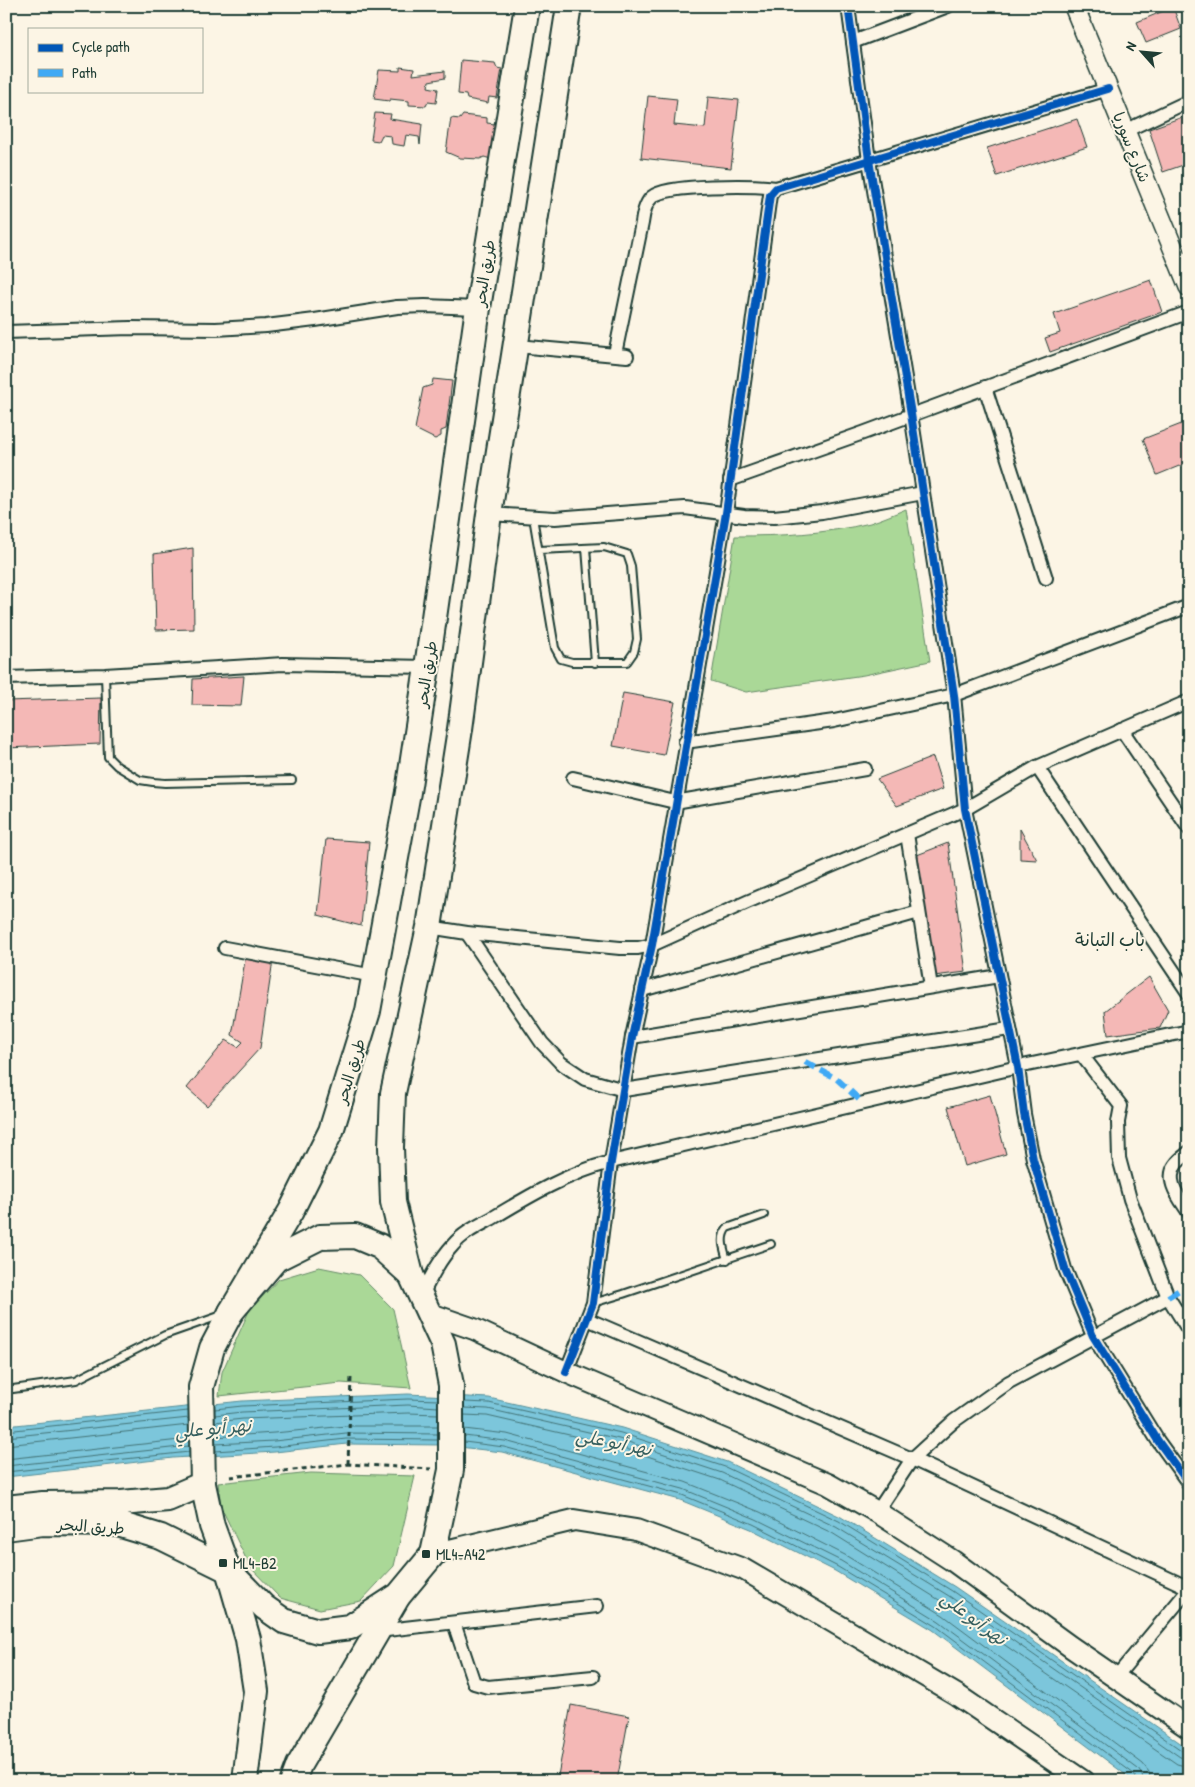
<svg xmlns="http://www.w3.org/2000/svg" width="1195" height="1787" font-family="'Patrick Hand','Playpen Sans Arabic',sans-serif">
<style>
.green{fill:#aad897;stroke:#648a66}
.water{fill:#7bc6db;stroke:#568f98}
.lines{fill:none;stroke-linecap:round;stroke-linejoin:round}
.shore{stroke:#447477;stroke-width:1}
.building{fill:#f4b8b6;stroke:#1f3d34}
.lane-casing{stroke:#1f3d34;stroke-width:10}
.street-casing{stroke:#1f3d34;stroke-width:16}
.secondary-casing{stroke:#1f3d34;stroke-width:22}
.primary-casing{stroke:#1f3d34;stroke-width:24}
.highway-casing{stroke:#1f3d34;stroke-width:28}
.path{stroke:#1f3d34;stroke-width:3;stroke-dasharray:5 4;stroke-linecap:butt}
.lane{stroke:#fcf5e5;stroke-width:6}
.street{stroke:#fcf5e5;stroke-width:12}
.secondary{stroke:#fcf5e5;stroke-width:19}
.primary{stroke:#fcf5e5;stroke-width:20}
.highway{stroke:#fcf5e5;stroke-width:24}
.quiet{stroke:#3fa9f5;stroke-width:6;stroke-dasharray:12 6;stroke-linecap:butt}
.cycleway-casing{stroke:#fcf5e5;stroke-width:11}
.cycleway{stroke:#0057b8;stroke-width:8}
.poi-dot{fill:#1f3d34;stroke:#fcf5e5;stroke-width:2}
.labels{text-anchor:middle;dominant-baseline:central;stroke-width:4;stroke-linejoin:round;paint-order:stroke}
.street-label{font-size:16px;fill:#1f3d34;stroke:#fcf5e5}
.poi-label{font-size:16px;fill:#1f3d34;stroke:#fcf5e5;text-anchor:start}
.neighbourhood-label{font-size:18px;fill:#1f3d34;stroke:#fcf5e5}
.water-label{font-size:18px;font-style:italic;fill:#365f5e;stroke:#fcf5e5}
</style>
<rect width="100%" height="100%" fill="#fcf5e5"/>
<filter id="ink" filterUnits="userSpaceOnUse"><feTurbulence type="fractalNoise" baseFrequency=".02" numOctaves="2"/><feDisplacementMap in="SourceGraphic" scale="10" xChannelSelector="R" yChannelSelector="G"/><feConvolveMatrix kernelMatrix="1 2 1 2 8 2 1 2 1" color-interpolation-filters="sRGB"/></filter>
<g filter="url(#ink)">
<!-- green -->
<g class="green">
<path d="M906,509L930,661L864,675L746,692L711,681L735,536C780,536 826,534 870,523C882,519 894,514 906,509Z"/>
<path d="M319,1267L359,1275L393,1309L411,1388L341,1383L219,1396L222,1372L249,1311L279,1279Z"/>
<path d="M311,1473L415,1476L394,1566L361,1601L320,1609L280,1598L250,1567L221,1507L218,1483Z"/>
</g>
<!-- water -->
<path class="water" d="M408,1394L489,1398L622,1428L727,1462L841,1517L955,1587L1189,1749V1781H1134L933,1630L835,1571L751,1529L680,1500L502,1452L442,1445L347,1444L275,1452L173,1458L6,1477V1426L242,1401Z"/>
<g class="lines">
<!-- shore -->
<g class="shore">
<path d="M464,1402L489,1403L621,1433L725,1467L839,1521L952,1591L1184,1752L1189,1753"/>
<path d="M464,1408L488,1409L619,1439L722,1473L836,1527L949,1596L1180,1757L1189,1759"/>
<path d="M215,1409L242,1406L408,1399L438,1400"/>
<path d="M215,1415L242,1412L408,1405L438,1407"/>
<path d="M464,1415L487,1416L617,1446L720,1480L832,1533L944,1603L1177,1764L1189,1767"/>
<path d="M215,1422L243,1419L408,1413L438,1414"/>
<path d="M464,1429L507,1434L685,1482L760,1512L845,1555L943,1615L1143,1764L1149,1772L1150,1781"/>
<path d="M6,1431L188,1411"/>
<path d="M464,1436L505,1441L683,1489L756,1519L841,1561L939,1621L1138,1769L1142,1775L1143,1781"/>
<path d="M6,1437L189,1418"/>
<path d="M215,1437L274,1433L346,1426H438"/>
<path d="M464,1442L504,1447L682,1495L753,1524L838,1567L936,1626L1134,1774L1137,1781"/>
<path d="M215,1444L274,1441L346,1433L438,1434"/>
<path d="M6,1445L189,1425"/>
<path d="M215,1451L275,1447L346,1439L438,1440"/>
<path d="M6,1459L189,1439"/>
<path d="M6,1466L189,1446"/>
<path d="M6,1472L189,1452"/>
</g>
</g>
<!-- building -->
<g class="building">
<path d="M1173,7L1181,29L1146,43L1137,22Z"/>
<path d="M461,60L495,63L497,68L502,69L497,98L489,97L488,103L467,99L466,95L458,94Z"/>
<path d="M400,67L414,69L413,75L445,71V78L429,81L428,87L438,89L436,103L428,102L426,106L409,105V101L390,99L389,101L374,99L379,70L400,71Z"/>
<path d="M648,96L677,99L674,125L705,128L708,97L739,100L731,168L641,158Z"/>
<path d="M375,113L391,114L390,119L422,124L420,145L419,137L406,135L404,146L392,144L391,136L382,135L379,141L371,140Z"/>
<path d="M463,115L487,118V123L495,124L491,159L484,157L480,159L460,158L446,152L451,118L460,119Z"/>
<path d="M1188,115L1189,163L1163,172L1149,129Z"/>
<path d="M1077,119L1087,147L997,176L987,148Z"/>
<path d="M1151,280L1162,312L1050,352L1045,338L1060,333L1054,314Z"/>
<path d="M433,379L452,381L446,429L441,431V436L435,439L415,429L423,388L432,385Z"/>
<path d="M1189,421V462L1157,475L1143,439Z"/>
<path d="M193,548L194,629L156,630L154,554Z"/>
<path d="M244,676L241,706L192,705L193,679Z"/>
<path d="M623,693L675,702L664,755L613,746Z"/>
<path d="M101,698L100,744L6,748V701Z"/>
<path d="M933,757L943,789L897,806L877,779Z"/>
<path d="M1020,829L1037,860L1020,859Z"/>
<path d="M326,839L369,842L361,926L318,915Z"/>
<path d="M948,843L966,972L934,976L917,855Z"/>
<path d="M246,955L273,960L260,1048L207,1106L187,1088L226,1040L238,1047L243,1042L232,1035Z"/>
<path d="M1149,977L1168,1010L1160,1028L1108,1035L1105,1011Z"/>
<path d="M990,1095L1006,1154L965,1166L948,1107Z"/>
<path d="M571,1705L629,1716L617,1781H557Z"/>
</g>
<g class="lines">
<!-- lane casing -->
<g class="lane-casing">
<g id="lane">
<path d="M533,517L555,648L561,659L572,662H627L634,652L637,639L631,566L627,554L604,547L539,550"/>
<path d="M586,548L595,663"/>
<path d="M105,675L108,757L117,766L140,780L153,782L165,783L292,780"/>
<path d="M727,1260C724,1249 719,1238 727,1228L764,1215"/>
<path d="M593,1303L623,1294L771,1244"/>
<path d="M6,1390L76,1380L165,1335L222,1315"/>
</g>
</g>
<!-- street casing -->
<g class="street-casing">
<g id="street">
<path d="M848,6L869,160L911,414L954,695L965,809L1018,1067L1024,1114L1033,1159L1065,1269L1093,1336L1158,1441L1189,1484"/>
<path d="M853,42L948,6"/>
<path d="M1125,131L1189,101"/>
<path d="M6,332L130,328L216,329L266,326L315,320L397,307L425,306L478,308"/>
<path d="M517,346L627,356"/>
<path d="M615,354L642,223C643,215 645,203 652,197C667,184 754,185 776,188"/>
<path d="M985,387L1046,578"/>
<path d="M730,480L863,433L1189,312"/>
<path d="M489,514L555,518L685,508L744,516L774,517L822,512L923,493"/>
<path d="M6,678L105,675L283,664L427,667"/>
<path d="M1122,730L1189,829"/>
<path d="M685,742L834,721L954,695L1189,606"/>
<path d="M1037,767L1189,994"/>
<path d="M573,778L675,802L865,769"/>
<path d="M907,834L931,987"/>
<path d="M429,927L467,933L620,948H638L652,945L747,902L965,809L1037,767L1189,701"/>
<path d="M467,933L542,1043L561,1063L585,1079L624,1090L1009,1029"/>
<path d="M225,948L374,976"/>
<path d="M642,990L919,912"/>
<path d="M632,1037L999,976"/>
<path d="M1081,1054L1121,1106L1118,1122L1119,1158L1130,1199L1168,1297L1189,1331"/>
<path d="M1189,1152C1185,1156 1180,1159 1177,1163C1163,1179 1180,1199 1189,1213"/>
<path d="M421,1297C430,1279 439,1260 453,1245C463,1233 478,1226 491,1219C529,1196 568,1173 611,1162L1018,1067L1189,1031"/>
<path d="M587,1319L912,1459L1189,1588"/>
<path d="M566,1372L593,1303L611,1162L632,1037L652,945L726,513L770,195L776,188L1108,89"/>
<path d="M877,1512L912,1459L954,1421L1009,1382L1168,1297"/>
<path d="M454,1623L474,1683L488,1687L593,1677"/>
<path d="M378,1631L597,1606"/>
<path d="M1116,1677L1189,1589"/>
</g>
</g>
<!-- secondary casing -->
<g class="secondary-casing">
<path id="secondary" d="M1074,6L1189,287"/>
</g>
<!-- primary casing -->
<g class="primary-casing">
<g id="primary">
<path d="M428,1313L474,1329L566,1372L828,1484L877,1512L953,1561L1071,1647L1189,1728"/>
<path d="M433,1554L574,1520L636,1530L743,1569L957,1695L1083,1781"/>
</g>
</g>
<!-- highway casing -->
<g class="highway-casing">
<g id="highway">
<path d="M355,1236L379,1246L411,1275L443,1344L451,1385V1470L433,1554L399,1595L350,1627L318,1631L284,1621L264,1607L228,1570L212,1526L203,1484L201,1387L212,1348L231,1312L276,1259L320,1237Z"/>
<path d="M411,1275L393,1202L391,1147L393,1093L429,927L460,729L489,514L569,6"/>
<path d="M231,1312L291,1211L331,1131L368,1011L408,792L427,667L478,308L527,6"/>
<path d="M6,1508L43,1504L121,1503L168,1499L203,1484"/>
<path d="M6,1528L43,1523L118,1524L161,1537L228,1570L248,1639L256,1691L245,1781"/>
<path d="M293,1781L299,1765L397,1598"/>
</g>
</g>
<!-- path -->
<g class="path">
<path d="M348,1464L351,1377"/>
<path d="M230,1477L348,1464L431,1469"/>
</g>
<!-- lane -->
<use href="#lane" class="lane"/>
<!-- street -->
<use href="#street" class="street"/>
<!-- secondary -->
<use href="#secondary" class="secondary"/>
<!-- primary -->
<use href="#primary" class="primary"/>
<!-- highway -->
<use href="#highway" class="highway"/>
<!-- quiet -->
<g class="quiet">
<path d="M805,1062L837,1079L863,1103"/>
<path d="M1168,1297L1189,1284"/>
</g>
<!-- cycleway casing -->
<g class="cycleway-casing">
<g id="cycleway">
<path d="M848,6L869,160L911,414L954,695L965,809L1018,1067L1024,1114L1033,1159L1065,1269L1093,1336L1158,1441L1189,1484"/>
<path d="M566,1372L593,1303L611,1162L632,1037L652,945L726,513L770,195L776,188L1108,89"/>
</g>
</g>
<!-- cycleway -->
<use href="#cycleway" class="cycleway"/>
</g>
</g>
<!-- markers -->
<g class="poi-dot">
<rect x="421" y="1549" width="10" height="10" rx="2.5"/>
<rect x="218" y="1558" width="10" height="10" rx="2.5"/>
</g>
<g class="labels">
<!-- street labels -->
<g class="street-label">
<text transform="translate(1132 147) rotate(68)">شارع سوريا</text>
<text transform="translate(484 273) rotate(-81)">طريق البحر</text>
<text transform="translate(426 674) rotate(-81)">طريق البحر</text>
<text transform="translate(350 1071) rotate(-73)">طريق البحر</text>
<text transform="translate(91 1526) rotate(4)">طريق البحر</text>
</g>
<!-- poi labels -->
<g class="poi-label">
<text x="436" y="1554">ML4-A42</text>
<text x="233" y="1563">ML4-B2</text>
</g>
<!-- neighbourhood labels -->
<g class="neighbourhood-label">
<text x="1110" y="939">باب التبانة</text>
</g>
<!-- water labels -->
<g class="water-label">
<text transform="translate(213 1428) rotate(-5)">نهر أبو علي</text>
<text transform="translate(614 1442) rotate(11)">نهر أبو علي</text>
<text transform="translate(974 1618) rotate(37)">نهر أبو علي</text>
</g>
</g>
<!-- margin -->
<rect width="1195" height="1787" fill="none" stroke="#fcf5e5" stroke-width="25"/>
<rect x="12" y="12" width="1170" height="1762" fill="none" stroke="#1f3d34" stroke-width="2" filter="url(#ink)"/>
<!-- legend -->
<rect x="28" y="28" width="175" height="65" fill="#fcf5e5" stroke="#a4ab9e"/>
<rect x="38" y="44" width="25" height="8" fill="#0057b8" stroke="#a4ab9e"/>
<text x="72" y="52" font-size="15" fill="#1f3d34">Cycle path</text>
<rect x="38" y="69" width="25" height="8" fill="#3fa9f5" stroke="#a4ab9e"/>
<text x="72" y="78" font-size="15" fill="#1f3d34">Path</text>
<!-- north arrow -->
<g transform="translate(1142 52) rotate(297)" stroke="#fcf5e5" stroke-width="4" paint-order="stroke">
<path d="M0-4L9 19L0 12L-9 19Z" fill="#1f3d34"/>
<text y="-8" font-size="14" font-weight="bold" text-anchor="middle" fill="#1f3d34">N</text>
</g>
</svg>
